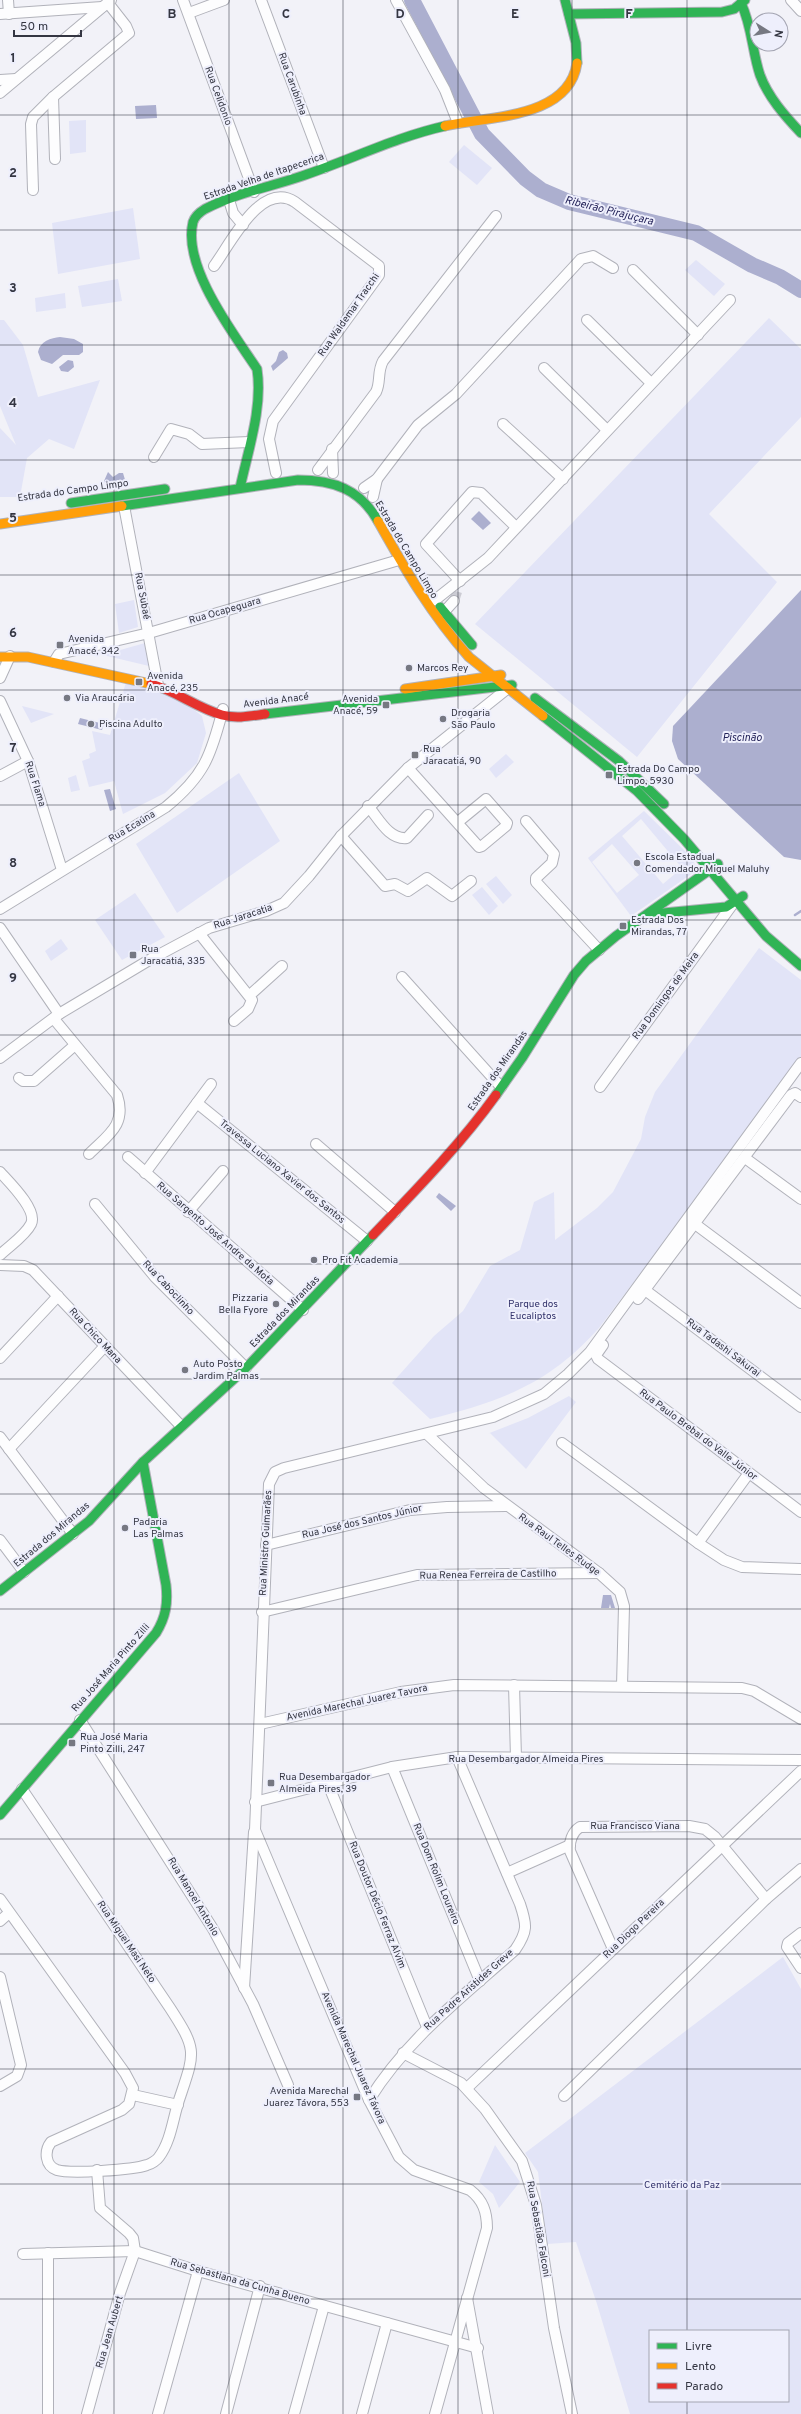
<svg xmlns="http://www.w3.org/2000/svg" width="801" height="2414" font-family="Overpass,sans-serif">
<style>
.green{fill:#e2e4f7;fill-rule:evenodd}
.water{fill:#acafcf}
.lines{fill:none;stroke-linecap:round;stroke-linejoin:round}
.stream{stroke:#acafcf;stroke-width:2.5}
.river{stroke:#acafcf;stroke-width:16}
.street-tunnel{stroke:#ccccd4;stroke-width:10;stroke-dasharray:10 5;stroke-linecap:butt}
.street-casing{stroke:#b1b2ba;stroke-width:12}
.fast-casing{stroke:#b1b2ba;stroke-width:11}
.slow-casing{stroke:#b1b2ba;stroke-width:11}
.jam-casing{stroke:#b1b2ba;stroke-width:11}
.street{stroke:#fdfdfe;stroke-width:10}
.fast{stroke:#30b455;stroke-width:9}
.slow{stroke:#ff9f0a;stroke-width:9}
.jam{stroke:#e5322d;stroke-width:9}
.grid{fill:none;stroke:#343642;stroke-width:1;stroke-opacity:0.55}
.poi-dot{fill:#767882;stroke:#eeeffc;stroke-width:1.5}
.labels{text-anchor:middle;dominant-baseline:central;stroke-width:4;stroke-linejoin:round;paint-order:stroke}
.street-label{font-size:10px;fill:#343642;stroke:#eeeffc}
.poi-label{font-size:10px;fill:#343642;stroke:#eeeffc;text-anchor:start}
.park-label{font-size:10px;fill:#33336b;stroke:#eeeffc}
.water-label{font-size:11px;font-style:italic;fill:#25245a;stroke:#eeeffc}
.grid-label{font-size:13px;text-anchor:middle;font-weight:bold;fill:#343642;stroke:#eeeffc;stroke-width:4;stroke-linejoin:round;paint-order:stroke}
</style>
<rect width="100%" height="100%" fill="#f2f2f8"/>
<!-- green -->
<g class="green">
<path d="M86,120V152L70,154L69,121Z"/>
<path d="M464,145L492,168L477,185L449,162Z"/>
<path d="M133,208L140,259L58,274L52,223Z"/>
<path d="M696,260L725,284L714,296L685,270Z"/>
<path d="M118,279L122,301L82,307L78,286Z"/>
<path d="M65,293L66,308L36,312L35,298Z"/>
<path d="M769,318L801,349V417L709,514L777,582L637,757L475,624Z"/>
<path d="M0,320H4L23,345L38,397L100,380L74,449L49,439L27,458L20,497H0V428L16,445L0,406Z"/>
<path d="M134,600L138,627L119,633L115,604Z"/>
<path d="M145,643L149,666L107,656L106,654Z"/>
<path d="M127,679L181,700L202,716L206,733L197,763L165,793L123,814L114,781L89,787L82,761L90,758L89,754L96,751L92,731L110,735Z"/>
<path d="M22,706L54,714L31,723Z"/>
<path d="M506,754L514,762L496,778L489,769Z"/>
<path d="M239,773L280,841L177,913L136,844Z"/>
<path d="M76,775L80,790L71,792L68,778Z"/>
<path d="M644,811L688,854L695,864L694,872L631,916L588,858ZM641,819L682,868L663,884L622,836ZM612,844L639,875L617,893L592,862Z"/>
<path d="M496,876L512,895L503,904L486,884Z"/>
<path d="M482,887L498,906L489,915L472,895Z"/>
<path d="M135,893L165,937L122,960L95,920Z"/>
<path d="M61,939L68,949L51,961L45,951Z"/>
<path d="M759,948L801,980V1061L599,1328C548,1385 501,1401 430,1419L392,1383L434,1336L463,1311L490,1266L520,1250L534,1202L554,1192L555,1240L597,1208L613,1192L641,1139L645,1117L655,1092Z"/>
<path d="M569,1396L576,1402L526,1469L490,1433L487,1434L528,1418Z"/>
<path d="M783,1957L801,1989V2414H630L597,2304L576,2242L547,2244L538,2172L525,2153ZM650,2331H788V2401H650Z"/>
<path d="M495,2145L520,2182L499,2208L493,2194L479,2182Z"/>
</g>
<!-- water -->
<g class="water">
<path d="M156,105L157,118L136,119L135,106Z"/>
<path d="M60,337L74,339L83,344V352L79,355H63L52,364L41,360L38,352C40,341 51,338 60,337Z"/>
<path d="M283,350L287,353L288,358L273,371L271,366L276,361L279,352Z"/>
<path d="M68,360L73,361L74,367L68,372L61,371L59,367Z"/>
<path d="M108,472L113,477L119,473H123L126,483L106,485L104,481Z"/>
<path d="M479,511L491,523L483,530L471,519Z"/>
<path d="M801,590V860L784,857L678,759L672,741L673,726Z"/>
<path d="M80,718L104,724L102,730L78,724Z"/>
<path d="M110,789L116,809L110,811L104,790Z"/>
<path d="M439,1193L456,1206L451,1211L436,1197Z"/>
<path d="M603,1595H611L615,1608H611L610,1604L609,1608H601Z"/>
</g>
<g class="lines">
<!-- stream -->
<path class="stream" d="M795,915L801,911"/>
<!-- river -->
<path class="river" d="M412,0L482,134L525,178L541,190L569,202L696,233L752,265L780,277L801,290"/>
<!-- street-tunnel -->
<path class="street-tunnel" d="M454,601L458,589"/>
<!-- street casing -->
<g class="street-casing">
<g id="street">
<path d="M8,0L9,14"/>
<path d="M183,0L254,192"/>
<path d="M261,0L324,168"/>
<path d="M396,0L445,90L458,123"/>
<path d="M791,0L801,11"/>
<path d="M189,13L224,0"/>
<path d="M0,14L102,7"/>
<path d="M0,80L16,79"/>
<path d="M0,93L111,0"/>
<path d="M53,97L55,159"/>
<path d="M33,190L31,124L33,117L53,97L129,33L126,26L108,3"/>
<path d="M229,200L233,213L243,225"/>
<path d="M214,266C231,243 261,180 295,202L379,266V275L273,421L269,439L276,473"/>
<path d="M633,270L698,335"/>
<path d="M587,320L651,383"/>
<path d="M544,368L607,430"/>
<path d="M503,424L563,479"/>
<path d="M332,449L333,473"/>
<path d="M154,457L171,429L189,434L202,444L249,442"/>
<path d="M318,470L376,392C381,382 377,372 383,361L496,216"/>
<path d="M364,488L377,479L418,425L456,394L581,259L593,256L613,268"/>
<path d="M373,497L377,479"/>
<path d="M124,506L158,685"/>
<path d="M460,581L426,544L472,492L481,493L516,527"/>
<path d="M435,600L488,558L730,300"/>
<path d="M444,612L454,601"/>
<path d="M54,662L59,654L149,633L399,560"/>
<path d="M0,678L10,656"/>
<path d="M0,701L28,761L62,870"/>
<path d="M408,768L479,847L482,846L506,826L507,823L486,799L458,822"/>
<path d="M0,776L28,761"/>
<path d="M368,806C379,819 389,840 407,838L428,815"/>
<path d="M526,821L554,854L552,863L536,878V882L599,950"/>
<path d="M341,836L385,886L395,884L408,891L427,878L452,896L471,881"/>
<path d="M0,909L166,807C204,776 211,756 223,709"/>
<path d="M0,928L59,1014"/>
<path d="M199,933L252,1000L248,1009L234,1021"/>
<path d="M402,977L501,1087"/>
<path d="M250,995L282,966"/>
<path d="M54,1019L117,1095C127,1125 108,1135 89,1154"/>
<path d="M0,1058L59,1014L151,959L209,928L266,911L284,903L309,876L341,836L408,768L507,689"/>
<path d="M19,1078L23,1081H34L75,1045"/>
<path d="M600,1087L732,905"/>
<path d="M197,1103L367,1241"/>
<path d="M316,1144L395,1212"/>
<path d="M128,1157L303,1310"/>
<path d="M745,1158L801,1199"/>
<path d="M0,1172C9,1182 38,1210 31,1224C25,1236 9,1246 0,1255"/>
<path d="M145,1173L211,1084"/>
<path d="M95,1204L155,1277L246,1368"/>
<path d="M188,1212L223,1171"/>
<path d="M695,1224L801,1303"/>
<path d="M0,1265L24,1266L33,1270L181,1426"/>
<path d="M645,1290L801,1407"/>
<path d="M638,1299L791,1095L795,1093L801,1097"/>
<path d="M603,1345L596,1355L598,1359L801,1512"/>
<path d="M0,1358L58,1296"/>
<path d="M427,1434L484,1488L599,1573L620,1592L624,1606L622,1686"/>
<path d="M0,1437L73,1534"/>
<path d="M562,1443L698,1543"/>
<path d="M9,1449L105,1346"/>
<path d="M749,1473L698,1543L724,1560L742,1567L801,1569"/>
<path d="M0,1540L24,1572"/>
<path d="M266,1545L410,1510L447,1507L506,1506"/>
<path d="M262,1612L417,1575L599,1573"/>
<path d="M514,1685L516,1758"/>
<path d="M80,1720L213,1929L253,2004L288,2085"/>
<path d="M260,1724L401,1692L454,1685L742,1688L754,1691L801,1719"/>
<path d="M392,1767L480,1981"/>
<path d="M328,1784L427,2027"/>
<path d="M255,1802L392,1767L457,1757L801,1760"/>
<path d="M507,1873L570,1845"/>
<path d="M0,1899L125,2073L133,2088L129,2104L122,2110L51,2142C44,2151 45,2166 57,2170C70,2174 133,2170 147,2165C151,2164 157,2160 159,2157C171,2141 173,2118 179,2100C195,2052 198,2051 170,2008L22,1789"/>
<path d="M0,1921L9,1913"/>
<path d="M801,1933L788,1943L787,1947L801,1968"/>
<path d="M613,1949L570,1851C569,1842 572,1832 580,1827L689,1826L705,1829L715,1837L766,1899"/>
<path d="M0,1977L21,2065L17,2076L0,2086"/>
<path d="M244,1988L254,1832"/>
<path d="M403,2053L461,2083L485,2109L522,2161L536,2205L554,2328L572,2414"/>
<path d="M467,2088L801,1771"/>
<path d="M133,2095L178,2105"/>
<path d="M564,2096L766,1899L801,1869"/>
<path d="M369,2100C407,2039 462,1997 515,1950C528,1931 527,1925 520,1904L457,1757"/>
<path d="M23,2254L135,2251L198,2271L478,2348"/>
<path d="M467,2298L488,2414"/>
<path d="M48,2414V2253"/>
<path d="M87,2414L120,2293L135,2251L133,2238L129,2233L100,2208L97,2170"/>
<path d="M158,2414L198,2271"/>
<path d="M226,2414L260,2286"/>
<path d="M294,2414L324,2306"/>
<path d="M362,2414L387,2323"/>
<path d="M435,2414L487,2228C487,2212 483,2200 470,2190L414,2170L399,2157L369,2100L255,1830L269,1484L275,1472L284,1468L493,1417L544,1394L568,1374L590,1352L801,1063"/>
</g>
</g>
<!-- fast casing -->
<g class="fast-casing">
<g id="fast">
<path d="M565,0L576,43L577,63"/>
<path d="M741,3C752,26 752,51 760,75C768,97 785,116 801,133"/>
<path d="M569,14L722,12L734,9L745,0"/>
<path d="M240,488C248,450 263,408 257,369C234,334 182,267 193,222C195,216 200,212 205,209C236,193 270,187 302,176C350,160 396,137 445,126"/>
<path d="M71,503L165,489"/>
<path d="M122,506L298,480C333,480 360,489 378,521"/>
<path d="M440,607L472,645"/>
<path d="M535,698L619,761L664,804"/>
<path d="M265,714L512,685"/>
<path d="M543,716L637,791L684,839L766,936L801,966"/>
<path d="M653,914L726,907L743,896"/>
<path d="M496,1095L522,1058L574,975L586,961L616,936L718,864"/>
<path d="M0,1591L89,1521L143,1462L246,1368L373,1235"/>
<path d="M0,1815L156,1633C166,1617 168,1603 166,1585L143,1462"/>
</g>
</g>
<!-- slow casing -->
<g class="slow-casing">
<g id="slow">
<path d="M445,126C488,116 569,119 577,63"/>
<path d="M378,521C406,571 431,614 469,657L543,716"/>
<path d="M0,524L122,506"/>
<path d="M0,657H28L151,684"/>
<path d="M405,689L501,675"/>
</g>
</g>
<!-- jam casing -->
<g class="jam-casing">
<g id="jam">
<path d="M151,684C176,691 197,708 222,715C236,719 251,716 265,714"/>
<path d="M373,1235C416,1190 460,1145 496,1095"/>
</g>
</g>
<!-- street -->
<use href="#street" class="street"/>
<!-- fast -->
<use href="#fast" class="fast"/>
<!-- slow -->
<use href="#slow" class="slow"/>
<!-- jam -->
<use href="#jam" class="jam"/>
</g>
<!-- grid -->
<path class="grid" d="M114,0V2414M229,0V2414M343,0V2414M458,0V2414M572,0V2414M687,0V2331M0,115H801M0,230H801M0,345H801M0,460H801M0,575H801M0,690H801M0,805H801M0,920H801M0,1035H801M0,1150H801M0,1264H801M0,1379H801M0,1494H801M0,1609H801M0,1724H801M0,1839H801M0,1954H801M0,2069H801M0,2184H801M0,2299H801M687,2401V2414"/>
<!-- markers -->
<g class="poi-dot">
<rect x="56" y="641" width="8" height="8" rx="2"/>
<circle cx="409" cy="668" r="4"/>
<rect x="135" y="678" width="8" height="8" rx="2"/>
<circle cx="67" cy="698" r="4"/>
<rect x="382" y="701" width="8" height="8" rx="2"/>
<circle cx="443" cy="719" r="4"/>
<circle cx="91" cy="724" r="4"/>
<rect x="411" y="751" width="8" height="8" rx="2"/>
<rect x="605" y="771" width="8" height="8" rx="2"/>
<circle cx="637" cy="863" r="4"/>
<rect x="619" y="922" width="8" height="8" rx="2"/>
<rect x="129" y="951" width="8" height="8" rx="2"/>
<circle cx="314" cy="1260" r="4"/>
<circle cx="276" cy="1304" r="4"/>
<circle cx="185" cy="1370" r="4"/>
<circle cx="125" cy="1528" r="4"/>
<rect x="68" y="1739" width="8" height="8" rx="2"/>
<rect x="267" y="1779" width="8" height="8" rx="2"/>
<rect x="353" y="2093" width="8" height="8" rx="2"/>
</g>
<g class="labels">
<!-- street labels -->
<g class="street-label">
<text transform="translate(292 84) rotate(70)">Rua Carubinha</text>
<text transform="translate(218 96) rotate(70)">Rua Celidonio</text>
<text transform="translate(264 177) rotate(-19)">Estrada Velha de Itapecerica</text>
<text transform="translate(349 315) rotate(-55)">Rua Waldemar Tracchi</text>
<text transform="translate(73 491) rotate(-8)">Estrada do Campo Limpo</text>
<text transform="translate(406 550) rotate(59)">Estrada do Campo Limpo</text>
<text transform="translate(142 596) rotate(79)">Rua Subaé</text>
<text transform="translate(225 611) rotate(-16)">Rua Ocapeguara</text>
<text transform="translate(276 701) rotate(-7)">Avenida Anacé</text>
<text transform="translate(35 784) rotate(72)">Rua Flama</text>
<text transform="translate(132 827) rotate(-31)">Rua Ecaúna</text>
<text transform="translate(243 917) rotate(-18)">Rua Jaracatia</text>
<text transform="translate(666 996) rotate(-54)">Rua Domingos de Meira</text>
<text transform="translate(498 1071) rotate(-55)">Estrada dos Mirandas</text>
<text transform="translate(282 1172) rotate(39)">Travessa Luciano Xavier dos Santos</text>
<text transform="translate(215 1234) rotate(41)">Rua Sargento José Andre da Mota</text>
<text transform="translate(168 1288) rotate(47)">Rua Caboclinho</text>
<text transform="translate(285 1312) rotate(-46)">Estrada dos Mirandas</text>
<text transform="translate(95 1336) rotate(47)">Rua Chico Mana</text>
<text transform="translate(723 1348) rotate(37)">Rua Tadashi Sakurai</text>
<text transform="translate(698 1435) rotate(37)">Rua Paulo Brebal do Valle Júnior</text>
<text transform="translate(362 1522) rotate(-13)">Rua José dos Santos Júnior</text>
<text transform="translate(52 1535) rotate(-40)">Estrada dos Mirandas</text>
<text transform="translate(266 1543) rotate(-87)">Rua Ministro Guimarães</text>
<text transform="translate(559 1545) rotate(36)">Rua Raul Telles Rudge</text>
<text transform="translate(488 1575) rotate(-1)">Rua Renea Ferreira de Castilho</text>
<text transform="translate(111 1668) rotate(-49)">Rua José Maria Pinto Zilli</text>
<text transform="translate(357 1703) rotate(-12)">Avenida Marechal Juarez Tavora</text>
<text x="526" y="1759">Rua Desembargador Almeida Pires</text>
<text x="635" y="1826">Rua Francisco Viana</text>
<text transform="translate(436 1874) rotate(68)">Rua Dom Rolim Loureiro</text>
<text transform="translate(193 1897) rotate(59)">Rua Manoel Antonio</text>
<text transform="translate(377 1905) rotate(68)">Rua Doutor Décio Ferraz Alvim</text>
<text transform="translate(634 1929) rotate(-44)">Rua Diogo Pereira</text>
<text transform="translate(126 1942) rotate(56)">Rua Miguel Masi Neto</text>
<text transform="translate(469 1990) rotate(-42)">Rua Padre Aristides Greve</text>
<text transform="translate(353 2058) rotate(66)">Avenida Marechal Juarez Távora</text>
<text transform="translate(538 2229) rotate(80)">Rua Sebastião Falconi</text>
<text transform="translate(240 2282) rotate(16)">Rua Sebastiana da Cunha Bueno</text>
<text transform="translate(110 2332) rotate(-74)">Rua Jean Aubert</text>
</g>
<!-- poi labels -->
<g class="poi-label">
<text x="68" y="639">Avenida<tspan x="68" dy="12">Anacé, 342</tspan></text>
<text x="417" y="668">Marcos Rey</text>
<text x="147" y="676">Avenida<tspan x="147" dy="12">Anacé, 235</tspan></text>
<text x="75" y="698">Via Araucária</text>
<text x="378" y="699" text-anchor="end">Avenida<tspan x="378" dy="12">Anacé, 59</tspan></text>
<text x="451" y="713">Drogaria<tspan x="451" dy="12">São Paulo</tspan></text>
<text x="99" y="724">Piscina Adulto</text>
<text x="423" y="749">Rua<tspan x="423" dy="12">Jaracatiá, 90</tspan></text>
<text x="617" y="769">Estrada Do Campo<tspan x="617" dy="12">Limpo, 5930</tspan></text>
<text x="645" y="857">Escola Estadual<tspan x="645" dy="12">Comendador Miguel Maluhy</tspan></text>
<text x="631" y="920">Estrada Dos<tspan x="631" dy="12">Mirandas, 77</tspan></text>
<text x="141" y="949">Rua<tspan x="141" dy="12">Jaracatiá, 335</tspan></text>
<text x="322" y="1260">Pro Fit Academia</text>
<text x="268" y="1298" text-anchor="end">Pizzaria<tspan x="268" dy="12">Bella Fyore</tspan></text>
<text x="193" y="1364">Auto Posto<tspan x="193" dy="12">Jardim Palmas</tspan></text>
<text x="133" y="1522">Padaria<tspan x="133" dy="12">Las Palmas</tspan></text>
<text x="80" y="1737">Rua José Maria<tspan x="80" dy="12">Pinto Zilli, 247</tspan></text>
<text x="279" y="1777">Rua Desembargador<tspan x="279" dy="12">Almeida Pires, 39</tspan></text>
<text x="349" y="2091" text-anchor="end">Avenida Marechal<tspan x="349" dy="12">Juarez Távora, 553</tspan></text>
</g>
<!-- park labels -->
<g class="park-label">
<text x="533" y="1304">Parque dos<tspan x="533" dy="12">Eucaliptos</tspan></text>
<text x="682" y="2185">Cemitério da Paz</text>
</g>
<!-- water labels -->
<g class="water-label">
<text transform="translate(609 211) rotate(14)">Ribeirão Pirajuçara</text>
<text x="742" y="738">Piscinão</text>
</g>
</g>
<g class="grid-label">
<text x="172" y="18">B</text>
<text x="286" y="18">C</text>
<text x="400" y="18">D</text>
<text x="515" y="18">E</text>
<text x="629" y="18">F</text>
<text x="13" y="62">1</text>
<text x="13" y="177">2</text>
<text x="13" y="292">3</text>
<text x="13" y="407">4</text>
<text x="13" y="522">5</text>
<text x="13" y="637">6</text>
<text x="13" y="752">7</text>
<text x="13" y="867">8</text>
<text x="13" y="982">9</text>
</g>
<!-- legend -->
<rect x="649" y="2330" width="140" height="72" fill="#eeeffc" stroke="#a4a5b2"/>
<rect x="657" y="2343" width="20" height="6" fill="#30b455" stroke="#a4a5b2"/>
<text x="685" y="2350" font-size="12" fill="#343642">Livre</text>
<rect x="657" y="2363" width="20" height="6" fill="#ff9f0a" stroke="#a4a5b2"/>
<text x="685" y="2370" font-size="12" fill="#343642">Lento</text>
<rect x="657" y="2383" width="20" height="6" fill="#e5322d" stroke="#a4a5b2"/>
<text x="685" y="2390" font-size="12" fill="#343642">Parado</text>
<!-- north arrow -->
<g transform="translate(769 32) rotate(101)"><circle r="19" fill="#eeeffc" stroke="#a4a5b2"/>
<path d="M0-3L7 15L0 10L-7 15Z" fill="#767882"/>
<text y="-6" font-size="11" font-weight="bold" text-anchor="middle" fill="#343642">N</text>
</g>
<!-- scale -->
<path d="M14 30v6h67v-6" fill="none" stroke="#343642" stroke-width="2"/>
<text x="20" y="30" font-size="12" fill="#343642" stroke="#eeeffc" stroke-width="3" paint-order="stroke">50 m</text>
</svg>
